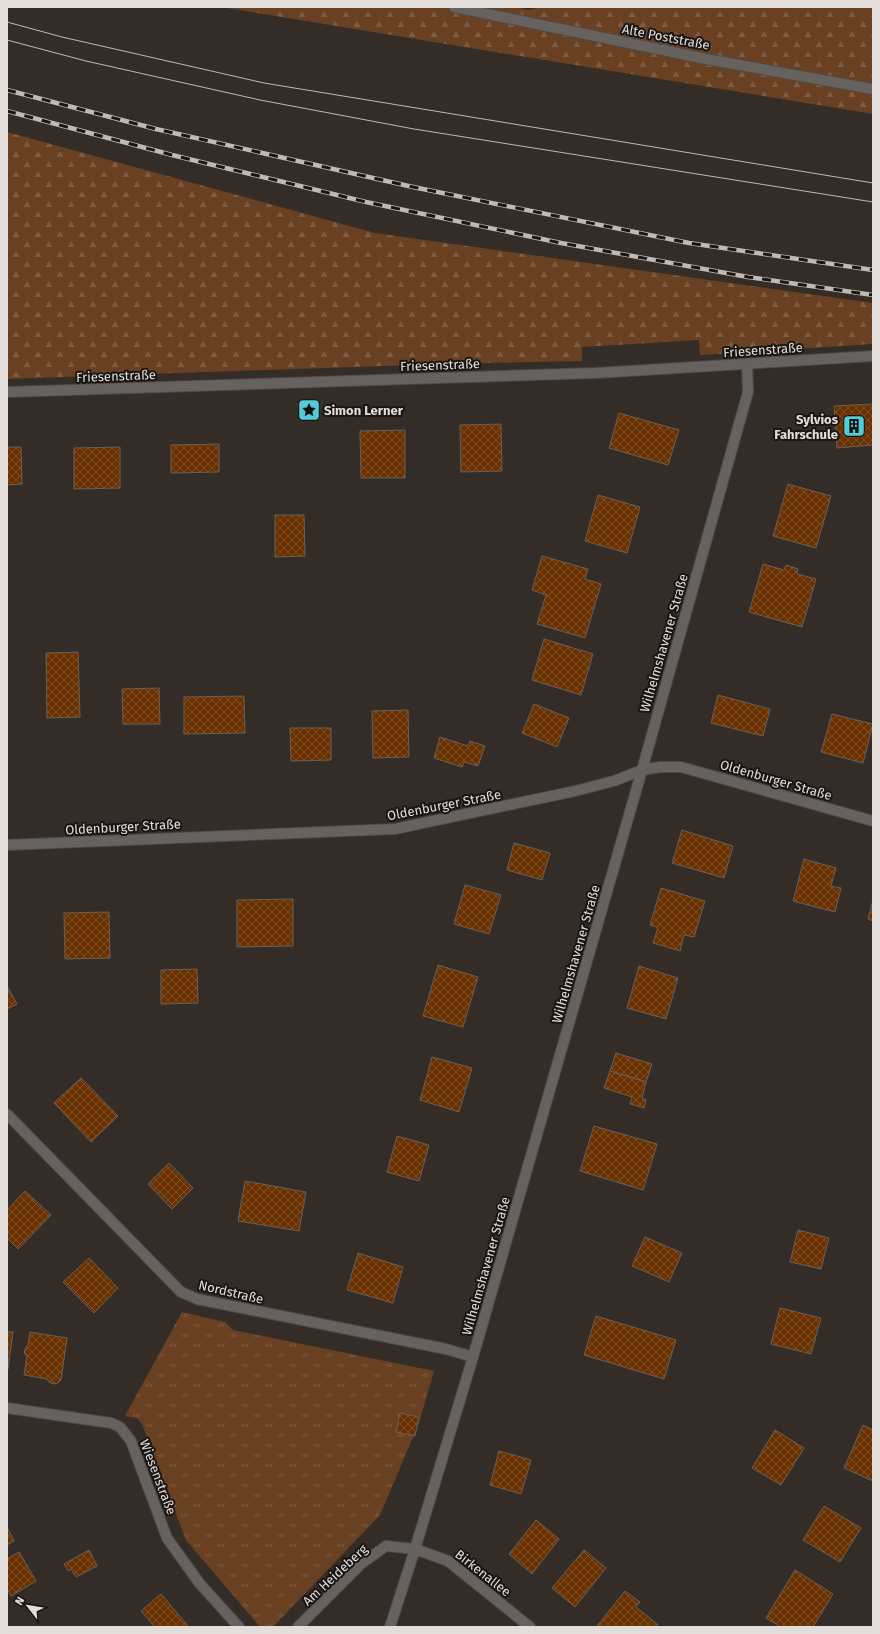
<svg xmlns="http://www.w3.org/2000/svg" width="880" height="1634" font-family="'Fira Sans',sans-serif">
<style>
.grass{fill:url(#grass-tufts)}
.forest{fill:url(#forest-firs)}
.building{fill:url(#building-cross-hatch);stroke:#69605a}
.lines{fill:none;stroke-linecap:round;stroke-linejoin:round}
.minor-casing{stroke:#504844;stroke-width:12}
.minor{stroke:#666260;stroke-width:10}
.tram{stroke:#c0bab6;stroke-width:1}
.rail-casing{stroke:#c0bab6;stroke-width:4.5}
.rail{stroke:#191513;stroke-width:3;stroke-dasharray:9;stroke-linecap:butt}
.labels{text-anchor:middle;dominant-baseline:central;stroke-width:4;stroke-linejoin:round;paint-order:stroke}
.street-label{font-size:13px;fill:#e3deda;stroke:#191513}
.poi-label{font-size:13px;font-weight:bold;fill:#e3deda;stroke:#191513;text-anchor:start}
</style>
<defs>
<pattern id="grass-tufts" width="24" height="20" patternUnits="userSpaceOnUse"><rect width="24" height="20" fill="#6a4023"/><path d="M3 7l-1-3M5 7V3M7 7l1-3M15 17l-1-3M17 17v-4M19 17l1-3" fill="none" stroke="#7f5b42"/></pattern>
<pattern id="forest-firs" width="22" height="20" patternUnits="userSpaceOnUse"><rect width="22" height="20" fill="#6a4023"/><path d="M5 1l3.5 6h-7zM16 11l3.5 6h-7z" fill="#7f5b42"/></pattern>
<pattern id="building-cross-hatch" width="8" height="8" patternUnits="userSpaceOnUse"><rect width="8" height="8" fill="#6a3100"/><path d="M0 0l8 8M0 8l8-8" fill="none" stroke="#7f4e25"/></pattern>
</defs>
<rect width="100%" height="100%" fill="#342c27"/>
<!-- grass -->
<path class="grass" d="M182,1312L225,1322L233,1330L434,1371L419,1423L380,1515L273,1627H260L186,1540L142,1424L137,1418L125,1416Z"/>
<!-- forest -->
<g class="forest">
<path d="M221,7H515L529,10L540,7H873V114Z"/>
<path d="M7,132L375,233L873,303V344L700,355L699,340L582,347V361L438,364L7,379Z"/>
</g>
<!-- building -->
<g class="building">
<path d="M873,404V445L837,448L834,406Z"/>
<path d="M619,413L679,430L668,465L609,448Z"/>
<path d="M501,424L502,471L461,472L460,425Z"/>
<path d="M405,430V478H361L360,431Z"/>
<path d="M219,444V472L171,473V445Z"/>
<path d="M7,447H21L22,484L7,485Z"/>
<path d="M120,447V488L74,489V448Z"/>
<path d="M788,484L831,496L816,548L773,536Z"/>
<path d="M598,495L640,507L627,553L585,541Z"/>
<path d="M275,515H304L305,556L275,557Z"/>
<path d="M542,556L588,569L585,579L601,584L585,638L537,624L546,595L532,590Z"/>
<path d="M763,564L784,570L786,565L798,569L797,574L816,579L802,627L749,612Z"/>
<path d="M544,639L593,654L581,695L532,680Z"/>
<path d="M78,652L80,717L47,718L46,653Z"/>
<path d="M159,688L160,724H123L122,689Z"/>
<path d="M718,695L770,709L763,736L711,723Z"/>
<path d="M244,696L245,733L184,734V697Z"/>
<path d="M534,704L569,718L557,747L522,733Z"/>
<path d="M408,710L409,757L373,758L372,711Z"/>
<path d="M832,714L873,724L863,763L821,752Z"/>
<path d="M290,728H331V760L291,761Z"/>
<path d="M440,737L468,746L470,741L485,746L478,766L464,762L462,767L434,758Z"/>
<path d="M682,830L733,846L724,878L672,863Z"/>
<path d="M514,843L550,853L542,880L507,870Z"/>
<path d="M804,859L836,868L831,886L841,888L835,912L793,901Z"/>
<path d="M465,885L501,895L489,934L454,924Z"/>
<path d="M661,888L705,901L694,937L684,935L680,951L653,943L658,927L650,925Z"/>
<path d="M293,899V946L237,947V900Z"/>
<path d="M873,900V921L868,919Z"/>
<path d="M109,912L110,958L65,959L64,913Z"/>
<path d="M438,965L478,977L463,1027L423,1016Z"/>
<path d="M639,966L678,978L666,1019L627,1008Z"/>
<path d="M197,969L198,1003L161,1004V970Z"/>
<path d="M7,986L17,1004L7,1009Z"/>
<path d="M616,1053L652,1064L646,1082L610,1071Z"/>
<path d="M432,1057L472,1068L459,1112L420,1100Z"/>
<path d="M610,1071L646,1082L642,1098L646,1100L644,1108L630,1104L632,1097L604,1088Z"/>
<path d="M81,1078L118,1116L91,1142L54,1103Z"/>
<path d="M594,1126L657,1144L643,1190L580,1171Z"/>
<path d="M397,1136L429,1145L419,1181L387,1172Z"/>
<path d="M169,1163L193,1188L172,1209L148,1184Z"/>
<path d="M245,1181L306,1192L299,1231L238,1221Z"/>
<path d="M25,1191L51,1215L18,1249L7,1238V1210Z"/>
<path d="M798,1230L829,1238L821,1269L790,1262Z"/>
<path d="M645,1237L682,1253L669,1282L632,1266Z"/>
<path d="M358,1253L403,1267L393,1303L347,1290Z"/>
<path d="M89,1258L118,1288L94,1313L63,1282Z"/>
<path d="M780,1308L821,1318L811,1354L771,1344Z"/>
<path d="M596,1316L676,1340L664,1379L584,1355Z"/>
<path d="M7,1332H13L8,1369H7Z"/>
<path d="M30,1332L67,1338L61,1380L56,1384L50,1383L47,1379L24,1375L27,1356L24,1353L26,1347L28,1345Z"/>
<path d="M400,1413L419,1417L415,1436L396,1432Z"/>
<path d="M863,1425L873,1430V1481L844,1468Z"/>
<path d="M775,1430L804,1448L781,1485L752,1468Z"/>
<path d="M499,1451L531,1460L521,1494L490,1485Z"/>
<path d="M824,1506L861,1528L840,1562L803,1540Z"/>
<path d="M536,1520L559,1539L532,1574L509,1554Z"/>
<path d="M7,1527L14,1541L7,1545Z"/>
<path d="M89,1550L97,1566L76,1577L71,1569L68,1571L64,1564Z"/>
<path d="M584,1550L606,1568L575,1607L552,1588Z"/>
<path d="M19,1552L36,1581L11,1596L7,1588V1559Z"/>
<path d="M795,1570L833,1594L813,1627H781L766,1618Z"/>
<path d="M625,1591L640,1602L636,1607L658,1625L656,1627H599L597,1626Z"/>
<path d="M161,1594L189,1627H155L141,1611Z"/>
</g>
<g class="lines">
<!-- minor casing -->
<g class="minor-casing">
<g id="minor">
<path d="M454,7L706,59L873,89"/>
<path d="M7,392L596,373L873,356"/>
<path d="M7,845L395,829L575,791L614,781L642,770L660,767H681L873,821"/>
<path d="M7,1114L181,1292L197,1299L446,1349L473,1357"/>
<path d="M7,1408L111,1423L120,1427L131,1441L167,1538L200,1584L239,1627"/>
<path d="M298,1627L361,1564L386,1546L415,1549L448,1561L530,1627"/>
<path d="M390,1627L415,1549L473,1357L642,770L748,392L747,364"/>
</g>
</g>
<!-- minor -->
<use href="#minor" class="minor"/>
<!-- tram -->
<g class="tram">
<path d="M7,22L62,37L264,83L873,183"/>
<path d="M7,40L86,61L260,100L414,129L873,202"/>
</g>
<!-- rail casing -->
<g class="rail-casing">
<g id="rail">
<path d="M7,90L156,129L413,187L689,243L873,270"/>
<path d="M7,111L172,155L366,202L561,243L748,277L873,295"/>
</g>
</g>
<!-- rail -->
<use href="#rail" class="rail"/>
</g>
<!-- icons -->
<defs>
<g id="sight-square" transform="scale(1.15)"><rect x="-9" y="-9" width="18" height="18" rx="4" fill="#52ccd6" stroke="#191513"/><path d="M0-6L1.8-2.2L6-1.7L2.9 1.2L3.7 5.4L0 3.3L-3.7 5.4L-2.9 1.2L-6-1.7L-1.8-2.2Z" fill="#111"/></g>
<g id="building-square" transform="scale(1.15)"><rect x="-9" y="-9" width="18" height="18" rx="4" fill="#52ccd6" stroke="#191513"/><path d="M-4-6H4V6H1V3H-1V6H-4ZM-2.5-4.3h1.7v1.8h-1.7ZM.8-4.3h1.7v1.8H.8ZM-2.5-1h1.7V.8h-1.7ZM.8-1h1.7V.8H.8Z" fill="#111"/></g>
</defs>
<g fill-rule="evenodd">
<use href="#sight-square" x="309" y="410"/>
<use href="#building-square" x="854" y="426"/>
</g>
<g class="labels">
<!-- street labels -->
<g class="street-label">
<text transform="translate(666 37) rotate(11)">Alte Poststraße</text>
<text transform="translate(763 350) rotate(-4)">Friesenstraße</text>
<text transform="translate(440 365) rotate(-2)">Friesenstraße</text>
<text transform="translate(116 376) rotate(-2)">Friesenstraße</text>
<text transform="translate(664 643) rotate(-74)">Wilhelmshavener Straße</text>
<text transform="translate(776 780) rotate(16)">Oldenburger Straße</text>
<text transform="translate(444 805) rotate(-11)">Oldenburger Straße</text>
<text transform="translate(123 827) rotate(-3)">Oldenburger Straße</text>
<text transform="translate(576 954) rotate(-74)">Wilhelmshavener Straße</text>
<text transform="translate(486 1266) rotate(-74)">Wilhelmshavener Straße</text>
<text transform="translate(231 1292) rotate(13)">Nordstraße</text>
<text transform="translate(158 1477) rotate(69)">Wiesenstraße</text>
<text transform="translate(483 1573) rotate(38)">Birkenallee</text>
<text transform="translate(335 1575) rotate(-43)">Am Heideberg</text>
</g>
<!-- poi labels -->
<g class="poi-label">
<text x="324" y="410">Simon Lerner</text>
<text x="838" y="419" text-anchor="end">Sylvios<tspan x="838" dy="15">Fahrschule</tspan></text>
</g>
</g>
<!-- border -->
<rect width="880" height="1634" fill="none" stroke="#e3deda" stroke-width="16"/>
<!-- north arrow -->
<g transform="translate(28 1606) rotate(301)" stroke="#191513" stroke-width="3" paint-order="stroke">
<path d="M0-3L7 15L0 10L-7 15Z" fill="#e3deda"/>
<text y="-6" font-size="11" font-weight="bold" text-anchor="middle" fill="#e3deda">N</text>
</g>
</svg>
